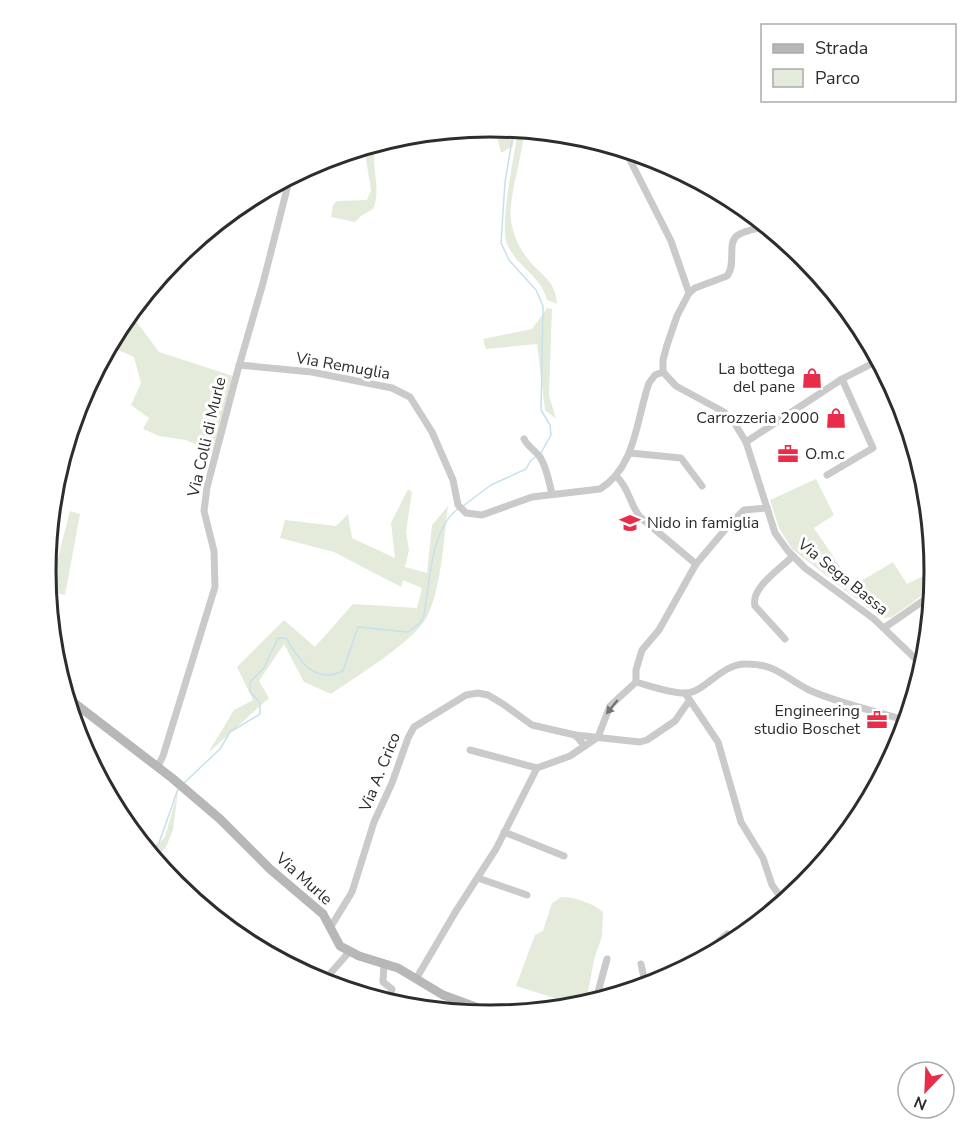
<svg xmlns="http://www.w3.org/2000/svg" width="980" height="1144" font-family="'Nunito Sans',sans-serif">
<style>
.green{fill:#e5ebdb}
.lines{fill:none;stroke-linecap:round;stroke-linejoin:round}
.stream{stroke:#c6e0ec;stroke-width:1.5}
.street{stroke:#cacaca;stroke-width:7}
.secondary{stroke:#b7b7b7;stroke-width:9}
.oneway{fill:#747474}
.labels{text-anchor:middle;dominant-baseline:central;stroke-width:6;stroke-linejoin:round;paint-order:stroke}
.street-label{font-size:16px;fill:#2d2d2d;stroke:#fff}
.poi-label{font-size:16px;fill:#2d2d2d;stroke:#fff;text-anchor:end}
.rim{fill:none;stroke:#2d2d2d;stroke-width:3}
</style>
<rect width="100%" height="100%" fill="#fff"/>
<!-- green -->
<g class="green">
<path d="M495,128L515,129L513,146L501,153Z"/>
<path d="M518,130H523L520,133L523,140C521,162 506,206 512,226C514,234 518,245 523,252C535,273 556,277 557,304L547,300C541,276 516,266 507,244C499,226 515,153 518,130Z"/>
<path d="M377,143C368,162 383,188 373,209L361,216L355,222L331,217L333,205L337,201L367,200L371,190L364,147Z"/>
<path d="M547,308L552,309L549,395L556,419L545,410L537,344L486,349L483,339L532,329Z"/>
<path d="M128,315L133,317L159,352L233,376L214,453L186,440L159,436L143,429L149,418L131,405L141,383L134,357L109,346L120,324Z"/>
<path d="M816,479L834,515L814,528L853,586L893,562L907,584L935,570L934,587L892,617L884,618L876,614L792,549L779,528L770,500Z"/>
<path d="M408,489L412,492L406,532L409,550L405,567L427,573L432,525L448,506C444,536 441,599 423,623C405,647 358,675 331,694L304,682L284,644L259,681L269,698L208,753L234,710L253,700L237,667L284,620L315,647L353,604L417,608L422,588L403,580L401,587L334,552L280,538L285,520L336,526L348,514L352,538L395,558L391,523Z"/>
<path d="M70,511L80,514L65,595L49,592Z"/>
<path d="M178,791L173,830L166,847L153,860L149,854L165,837Z"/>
<path d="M561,897C574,897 593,903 603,912L602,936L594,960L586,1003L583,1007L516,986L535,935L543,931L552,903Z"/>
</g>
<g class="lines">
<!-- stream -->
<g class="stream">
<path d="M514,129L505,182L501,243L509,260L536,290L543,306L541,410L550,425L551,435L541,453"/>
<path d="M463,506L491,485L526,469L531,460L537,456"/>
<path d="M184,783L220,749L230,732L260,714V703L250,691V682L264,668L278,638H286C299,659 313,685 343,671L358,627L408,632L420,623L424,615C430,582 430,529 459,508"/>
<path d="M149,854L159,843L178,789"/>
<path d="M449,1013L452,1008"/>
</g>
<!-- street -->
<g class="street">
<path d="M625,150L671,241L689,293"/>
<path d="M766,226C757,229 746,230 738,235C726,242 737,264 727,276L695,288L689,293L677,316L667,345L663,360V372L676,386L724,412L735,424L746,442L775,533L788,551L805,568L874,619L924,667"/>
<path d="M239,365L312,372L392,388L410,397L432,432L453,480L458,505L466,513L482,515L532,497L600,489C636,467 636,420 649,383L655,375L663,372"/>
<path d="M524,439C528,447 535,450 540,457C547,468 549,482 552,494"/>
<path d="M746,442L842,379L879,360"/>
<path d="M630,453L681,458L702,486"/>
<path d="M827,475L873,448L842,379"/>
<path d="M617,477C629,488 630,505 640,517L696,564"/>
<path d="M884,628L933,594"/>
<path d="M785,639L755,606C750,588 781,568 793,556"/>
<path d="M636,682C650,686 672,694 686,693C706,692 721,663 747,664C777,664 785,678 809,690C838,703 871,710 901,719L907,723"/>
<path d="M636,682V670L642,650L659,630L696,564L729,525L744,510L767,508"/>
<path d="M685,693L718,742L741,822L763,858L772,885L785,903"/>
<path d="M598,737L610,706L636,682"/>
<path d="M585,746L575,735L640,742L647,740L675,721L689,701"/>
<path d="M470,750L537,768"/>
<path d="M161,769L158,766L163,756L215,587L214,551L204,511L207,487L237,373L263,283L290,177"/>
<path d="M504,832L564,856"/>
<path d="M478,878L527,895"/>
<path d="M330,928L352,892L374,822L392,783L408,738L414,727L458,700L466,695L478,693L488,695L503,704L532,725L575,735"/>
<path d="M709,957L713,947L727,934"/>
<path d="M384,964L383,982L392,989L388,1004"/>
<path d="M641,964L646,987"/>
<path d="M416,979L456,911L496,849L537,768L570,756L598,737"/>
<path d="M321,984L350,951"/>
<path d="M595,1003L607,959"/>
</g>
<!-- secondary -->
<path class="secondary" d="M64,695L172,778L220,819L270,869L323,914L340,946L359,956L398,968L443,995L500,1016"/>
</g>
<!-- one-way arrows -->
<defs><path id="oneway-solid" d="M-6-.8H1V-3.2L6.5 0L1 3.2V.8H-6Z" transform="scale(1.5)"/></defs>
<use class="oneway" href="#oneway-solid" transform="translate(612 707) rotate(129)"/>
<!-- icons -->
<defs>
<g id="shop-bare" transform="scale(1.62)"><path d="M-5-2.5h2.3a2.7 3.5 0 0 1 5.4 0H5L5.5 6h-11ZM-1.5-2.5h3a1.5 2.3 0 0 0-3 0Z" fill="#e72d49" stroke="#fff" stroke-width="2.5" paint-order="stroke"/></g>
<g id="office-bare" transform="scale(1.62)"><path d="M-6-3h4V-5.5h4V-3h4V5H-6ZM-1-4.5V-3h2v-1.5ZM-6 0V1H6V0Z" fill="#e72d49" stroke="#fff" stroke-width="2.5" paint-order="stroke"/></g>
<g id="school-bare" transform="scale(1.62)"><path d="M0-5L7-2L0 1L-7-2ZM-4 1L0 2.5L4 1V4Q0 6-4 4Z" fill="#e72d49" stroke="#fff" stroke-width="2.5" paint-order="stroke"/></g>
</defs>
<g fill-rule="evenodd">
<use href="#shop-bare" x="812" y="378"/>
<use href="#shop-bare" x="836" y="418"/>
<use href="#office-bare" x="788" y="454"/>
<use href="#school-bare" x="630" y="523"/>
<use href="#office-bare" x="877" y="720"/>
</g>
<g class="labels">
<!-- street labels -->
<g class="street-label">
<text transform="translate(343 366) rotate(10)">Via Remuglia</text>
<text transform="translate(207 437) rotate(-77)">Via Colli di Murle</text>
<text transform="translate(843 577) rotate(39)">Via Sega Bassa</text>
<text transform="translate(380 772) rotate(-68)">Via A. Crico</text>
<text transform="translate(304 879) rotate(42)">Via Murle</text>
</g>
<!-- poi labels -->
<g class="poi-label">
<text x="795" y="369">La bottega<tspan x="795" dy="18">del pane</tspan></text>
<text x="819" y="418">Carrozzeria 2000</text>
<text x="805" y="454" text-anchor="start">O.m.c</text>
<text x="647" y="523" text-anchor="start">Nido in famiglia</text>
<text x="860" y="711">Engineering<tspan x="860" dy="18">studio Boschet</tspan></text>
</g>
</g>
<!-- crop -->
<path d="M0 0H980V1144H0ZM56 571a434 434 0 1 1 868 0a434 434 0 1 1-868 0Z" fill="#fff" fill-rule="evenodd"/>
<path class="rim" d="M56 571a434 434 0 1 1 868 0a434 434 0 1 1-868 0Z"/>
<!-- legend -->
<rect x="761" y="24" width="195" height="78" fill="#ffffff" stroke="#ababab" stroke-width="1.5"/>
<rect x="773" y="44" width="30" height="9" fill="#b7b7b7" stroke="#ababab" stroke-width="1.5"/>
<text x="815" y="54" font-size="18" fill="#2d2d2d">Strada</text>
<rect x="773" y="69" width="30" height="18" fill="#e5ebdb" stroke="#ababab" stroke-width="1.5"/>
<text x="815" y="84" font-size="18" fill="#2d2d2d">Parco</text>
<!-- north arrow -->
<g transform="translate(926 1090) rotate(203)"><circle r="28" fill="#ffffff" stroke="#ababab" stroke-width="1.5"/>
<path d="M0-4.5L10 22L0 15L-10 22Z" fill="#e72d49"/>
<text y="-9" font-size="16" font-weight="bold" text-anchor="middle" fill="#2d2d2d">N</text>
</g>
</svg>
